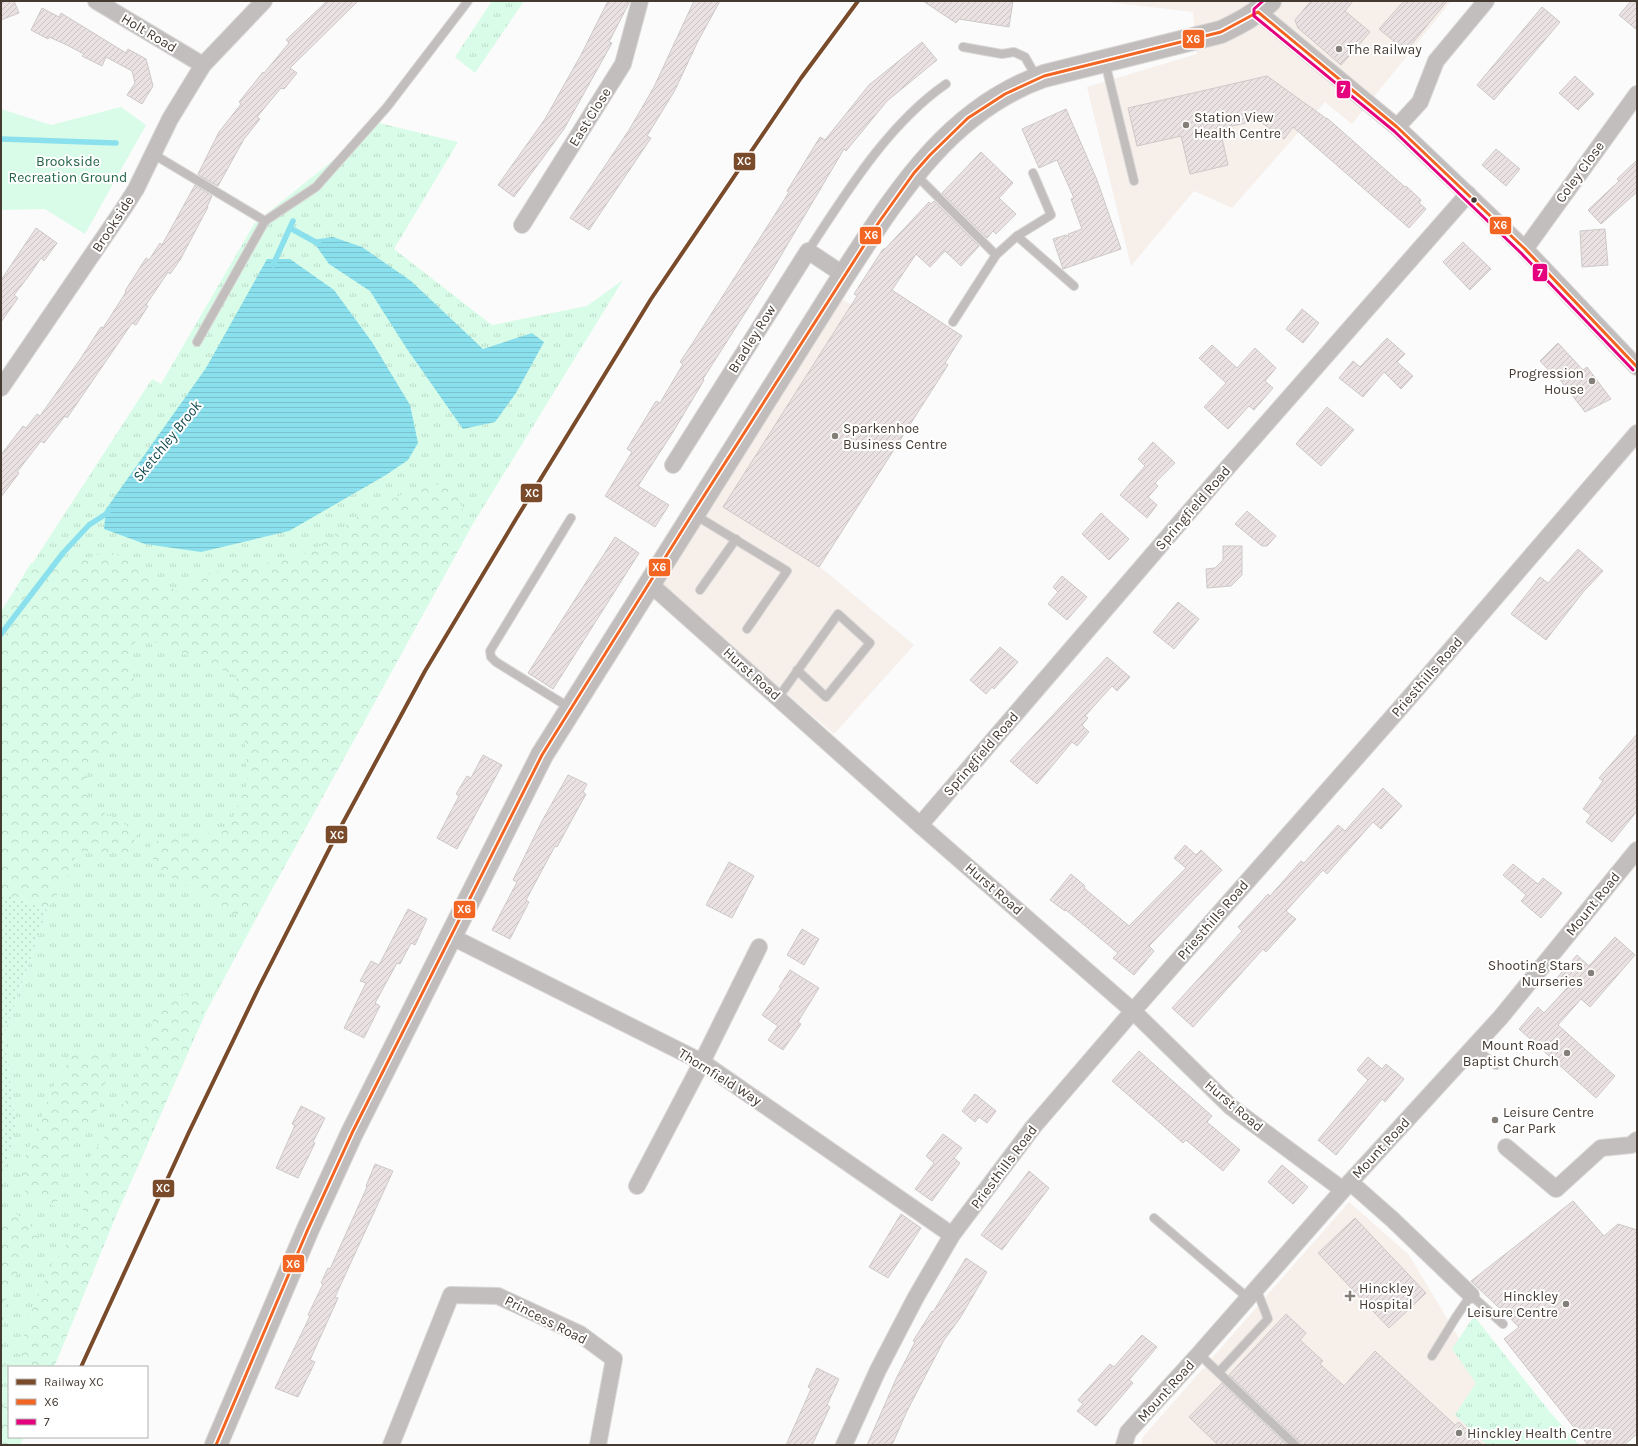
<svg xmlns="http://www.w3.org/2000/svg" width="1638" height="1446" font-family="Karla,sans-serif">
<style>
.built{fill:#f6efea}
.grass{fill:url(#grass-tufts)}
.forest{fill:url(#forest-crowns)}
.park{fill:#d8fce8}
.garden{fill:url(#garden-dots)}
.water{fill:url(#water-rules)}
.lines{fill:none;stroke-linecap:round;stroke-linejoin:round}
.stream{stroke:#8be0ed;stroke-width:5.5}
.building{fill:url(#building-hatch);stroke:#cec8c8}
.service-casing{stroke:#dad8d7;stroke-width:10}
.minor-casing{stroke:#dad8d7;stroke-width:18}
.secondary-casing{stroke:#dad8d7;stroke-width:24}
.service{stroke:#c1bebd;stroke-width:8}
.minor{stroke:#c1bebd;stroke-width:16}
.secondary{stroke:#c0bdbc;stroke-width:22}
.bus-1-casing{stroke:#fff;stroke-width:6}
.bus-2-casing{stroke:#fff;stroke-width:6}
.bus-1{stroke:#f26522;stroke-width:3}
.bus-2{stroke:#e5007d;stroke-width:3}
.rail-1-casing{stroke:#fff;stroke-width:7}
.rail-1{stroke:#7a4b2a;stroke-width:4}
.poi-dot{fill:#847e78;stroke:#fff;stroke-width:1.5}
.bus-dot{fill:#443a32;stroke:#fff;stroke-width:1.5}
.labels{text-anchor:middle;dominant-baseline:central;stroke-width:4;stroke-linejoin:round;paint-order:stroke}
.street-label{font-size:14px;fill:#443a32;stroke:#fff}
.poi-label{font-size:14px;fill:#443a32;stroke:#fff;text-anchor:start}
.park-label{font-size:14px;fill:#246647;stroke:#fff}
.water-label{font-size:15px;font-style:italic;fill:#134a51;stroke:#fff}
.line-badge{stroke:#fff;stroke-width:1.5}
.badge-label{font-size:11px;text-anchor:middle;font-weight:bold;fill:#fff}
</style>
<defs>
<pattern id="grass-tufts" width="24" height="20" patternUnits="userSpaceOnUse"><rect width="24" height="20" fill="#d8fce8"/><path d="M3 7l-1-3M5 7V3M7 7l1-3M15 17l-1-3M17 17v-4M19 17l1-3" fill="none" stroke="#bbd9c7"/></pattern>
<pattern id="forest-crowns" width="20" height="18" patternUnits="userSpaceOnUse"><rect width="20" height="18" fill="#d8fce8"/><path d="M2 6a3 3 0 1 1 6 0M12 15a3 3 0 1 1 6 0" fill="none" stroke="#bbd9c7"/></pattern>
<pattern id="garden-dots" width="8" height="8" patternUnits="userSpaceOnUse"><rect width="8" height="8" fill="#d8fce8"/><path d="M2 2h.1M6 6h.1" fill="none" stroke="#bbd9c7" stroke-width="1.8" stroke-linecap="round"/></pattern>
<pattern id="water-rules" width="6" height="5" patternUnits="userSpaceOnUse"><rect width="6" height="5" fill="#8be0ed"/><path d="M0 2.5h6" fill="none" stroke="#79c1cc"/></pattern>
<pattern id="building-hatch" width="6" height="6" patternUnits="userSpaceOnUse"><rect width="6" height="6" fill="#eae2e2"/><path d="M-1 1l2-2M0 6l6-6M5 7l2-2" fill="none" stroke="#cac3c2"/></pattern>
</defs>
<rect width="100%" height="100%" fill="#fbfbfb"/>
<!-- built -->
<g class="built">
<path d="M1098,1H1451L1352,124L1325,102L1232,208L1194,191L1131,266L1087,87L1197,54L1193,12Z"/>
<path d="M842,299L948,365L820,567L914,645L834,734L662,586Z"/>
<path d="M1349,1202L1409,1255L1523,1445H1142V1438Z"/>
</g>
<!-- grass -->
<g class="grass">
<path d="M492,1H524L475,73L455,57Z"/>
<path d="M379,123L458,142L394,249L492,325L587,306L623,280L471,527L272,889L205,1014L117,1213L54,1367H9V1437H24L20,1445H1V1175L11,1149L16,1125L4,1035L47,910L1,893V612L152,379L161,384L254,224Z"/>
<path d="M1474,1316L1550,1412L1527,1445H1487L1455,1415L1476,1383L1452,1349Z"/>
</g>
<!-- forest -->
<g class="forest">
<path d="M426,483L452,486L471,527L272,889L251,917L223,911L188,886L155,869L150,845L164,837L201,836L229,826L248,781L244,734L231,714L237,676L141,636L128,650L136,690L115,738L86,768L89,806L115,818L138,833L128,853L78,851L66,880L47,910L1,893V612L31,563L70,566L102,552L126,555L151,582L182,592L202,575L263,564L312,552L359,515Z"/>
<path d="M193,989L205,1014L117,1213L54,1367H18L26,1324L52,1265L82,1222L87,1161L113,1125L134,1084L155,1014Z"/>
<path d="M75,1052L110,1054L112,1059L99,1107L64,1159L56,1207L26,1194L19,1172L55,1083Z"/>
<path d="M11,1210L29,1223L38,1238L8,1288L1,1335V1224Z"/>
<path d="M9,1396V1437H24L20,1445H1V1413Z"/>
</g>
<!-- park -->
<g class="park">
<path d="M121,107L146,125L85,234L45,209L1,210V109L51,125Z"/>
<path d="M1550,1412L1579,1445H1527Z"/>
</g>
<!-- garden -->
<path class="garden" d="M1,893L47,910L4,1035L16,1125L11,1149L1,1175Z"/>
<!-- water -->
<g class="water">
<path d="M333,237L362,247L411,281L483,349L532,333L544,342L516,393L495,422L463,429L407,349L370,291L329,264L312,240Z"/>
<path d="M267,259H290L334,290L372,342L410,405L418,443L408,460L386,475L289,531L201,552L145,544L104,529L106,509L206,368Z"/>
</g>
<g class="lines">
<!-- stream -->
<g class="stream">
<path d="M1,139L116,143"/>
<path d="M290,228L319,244"/>
<path d="M273,265L293,221"/>
<path d="M1,634L63,553L89,525L106,514L109,510"/>
</g>
</g>
<!-- building -->
<g class="building">
<path d="M1,1H14L19,13L1,20Z"/>
<path d="M327,1H358L290,68L297,73L284,89L281,88L257,117L260,119L244,139L218,186L200,176L198,174L219,132L241,104L239,102L263,72L264,73L289,43L286,40Z"/>
<path d="M608,1H630L609,42L612,43L564,129L514,197L498,185L545,119L582,53Z"/>
<path d="M694,1H720L698,41L675,90L647,136L651,138L589,230L570,218L629,130L654,87Z"/>
<path d="M923,1H1013L1009,27L959,19L956,23Z"/>
<path d="M1311,1H1353L1345,11L1370,32L1341,65L1298,28L1295,20Z"/>
<path d="M1404,1H1447L1406,51L1379,29Z"/>
<path d="M1631,1H1637V30L1619,15Z"/>
<path d="M1542,7L1560,22L1494,100L1477,85Z"/>
<path d="M42,8L59,17L61,13L126,53L128,49L146,59L153,86L142,104L127,95L135,83L132,71L106,57L102,66L82,56L84,54L67,45L49,37L48,39L31,30Z"/>
<path d="M922,42L937,60L887,101L846,151L844,149L773,269L703,379L704,380L673,432L638,486L669,505L655,527L605,496L632,452L627,449L656,401L660,403L683,364L680,362L692,344L781,205L789,192L787,191L820,137L825,140L869,85Z"/>
<path d="M1267,76L1327,119V118L1405,187L1406,186L1421,200L1419,203L1426,209L1409,228L1293,127L1284,139L1258,120L1220,129L1228,165L1190,174L1181,136L1137,146L1128,108Z"/>
<path d="M1575,76L1594,94L1578,110L1559,93Z"/>
<path d="M1066,109L1097,180L1121,249L1063,269L1053,239L1066,235L1069,237L1068,234L1082,229L1071,199L1074,198L1057,160L1039,168L1022,129Z"/>
<path d="M1496,149L1520,169L1506,186L1482,165Z"/>
<path d="M981,152L1013,183L999,198L1016,214L996,234L993,231L987,238L942,193Z"/>
<path d="M1637,160V192L1601,224L1588,210L1619,181L1617,179Z"/>
<path d="M195,185L212,196L207,207H208L180,260L170,274L168,272L146,305L148,306L136,325L132,323L67,418L65,416L44,443L41,441L17,472L19,473L1,497V455L23,426L26,428L37,414L40,416L81,358L101,327L103,328L126,292L125,291L146,258L149,260L160,243L162,245Z"/>
<path d="M934,201L979,246L961,266L945,251L930,267L916,254L892,290L962,336L945,363L948,365L819,567L723,507L857,296L854,294L883,249H885L929,202L931,204Z"/>
<path d="M36,228L57,243L44,261L41,258L28,277L14,295L18,298L1,322V280Z"/>
<path d="M1605,229L1608,265L1582,267L1580,231Z"/>
<path d="M1463,242L1491,269L1470,290L1443,262Z"/>
<path d="M1302,309L1319,323L1303,343L1286,329Z"/>
<path d="M1387,338L1405,354L1397,362L1413,376L1401,389L1384,372L1363,397L1339,378L1353,361L1360,367Z"/>
<path d="M1558,343L1583,370L1587,367L1611,399L1585,412L1558,377L1557,379L1540,361Z"/>
<path d="M1212,345L1237,368L1255,348L1276,368L1265,381L1273,388L1254,410L1249,406L1228,429L1204,407L1226,383L1199,358Z"/>
<path d="M1327,407L1354,430L1321,466L1296,444Z"/>
<path d="M1153,442L1175,463L1155,483L1158,486L1148,497L1157,505L1147,518L1120,495L1145,466L1138,459Z"/>
<path d="M1247,511L1276,536L1267,546H1262L1235,524Z"/>
<path d="M1101,513L1129,539L1109,560L1082,534Z"/>
<path d="M615,537L639,553L553,689L528,673Z"/>
<path d="M1223,546H1242V575L1231,586L1207,588L1206,569L1215,568L1223,560Z"/>
<path d="M1578,549L1603,571L1584,591L1546,640L1511,614L1540,577L1548,583Z"/>
<path d="M1062,576L1087,597L1067,620L1048,604L1058,592L1053,587Z"/>
<path d="M1178,602L1199,619L1174,649L1153,632Z"/>
<path d="M1000,647L1018,662L994,689L992,687L986,694L970,680Z"/>
<path d="M1107,657L1130,677L1117,691L1112,686L1085,716L1088,718L1082,725L1089,732L1077,746L1072,742L1037,784L1010,761Z"/>
<path d="M1637,734V811L1612,842L1586,822L1591,815L1583,809L1603,781L1599,778Z"/>
<path d="M483,755L502,765L457,849L437,838L459,796L456,794L467,776L471,778Z"/>
<path d="M568,775L587,784L583,792L586,794L557,847L555,846L526,900L529,902L510,939L492,930L517,882L513,880L542,821Z"/>
<path d="M1383,788L1402,806L1381,829L1373,822L1327,874L1323,870L1286,911L1296,919L1266,952L1263,949L1193,1027L1172,1008L1242,931L1238,927L1268,894L1270,896L1301,861L1304,863L1338,825L1345,831Z"/>
<path d="M1185,845L1196,855L1201,850L1222,870L1149,946L1154,951L1134,975L1113,958L1118,953L1066,910L1065,911L1050,900L1071,874L1085,886L1084,888L1129,926L1186,868L1174,858Z"/>
<path d="M729,862L754,876L732,918L706,905Z"/>
<path d="M1513,864L1538,884L1543,878L1562,893L1541,918L1521,901L1526,895L1503,875Z"/>
<path d="M408,909L427,919L415,945L411,943L400,964L397,963L375,1003L380,1006L364,1038L344,1028L366,983L360,981L371,961L379,965Z"/>
<path d="M802,929L819,939L804,965L787,955Z"/>
<path d="M1615,937L1635,955L1590,1007L1581,999L1558,1025L1615,1076L1596,1098L1519,1029L1538,1007L1544,1013L1567,988L1556,979L1577,955L1589,966Z"/>
<path d="M790,970L819,988L798,1022L801,1024L783,1050L768,1040L778,1026L762,1015L781,988L779,987Z"/>
<path d="M1139,1051L1212,1116L1207,1122L1240,1150L1223,1171L1186,1140L1183,1143L1112,1081Z"/>
<path d="M1368,1057L1382,1069L1386,1064L1404,1079L1385,1102L1382,1099L1336,1155L1318,1140L1368,1080L1357,1070Z"/>
<path d="M975,1094L996,1111L987,1123L979,1117L975,1122L962,1111Z"/>
<path d="M301,1106L325,1118L313,1142L315,1143L298,1178L276,1168L295,1125L292,1124Z"/>
<path d="M943,1134L962,1148L954,1158L960,1163L932,1201L915,1189L934,1163L926,1156Z"/>
<path d="M375,1164L393,1171L335,1297L338,1298L310,1360L315,1362L298,1397L275,1388L310,1316L308,1315L323,1284L321,1283L328,1268L330,1269L367,1187L366,1186Z"/>
<path d="M1282,1165L1308,1187L1293,1204L1268,1182Z"/>
<path d="M1029,1171L1049,1188L1002,1250L981,1235Z"/>
<path d="M1573,1201L1604,1236L1618,1224L1637,1230V1434L1624,1445H1588L1504,1339L1519,1327L1471,1281Z"/>
<path d="M901,1214L921,1228L888,1278L869,1267Z"/>
<path d="M1355,1218L1426,1293L1389,1328L1318,1253Z"/>
<path d="M966,1258L987,1272L960,1318L944,1340L907,1411L892,1445H867L896,1379L915,1342L913,1341L932,1311L933,1312Z"/>
<path d="M1286,1314L1306,1333L1300,1340L1323,1361L1320,1364L1344,1386L1375,1351L1455,1425L1459,1422L1482,1445H1300L1299,1441L1229,1375Z"/>
<path d="M1142,1335L1157,1347L1129,1380L1133,1383L1096,1426L1077,1411L1083,1404L1078,1400L1110,1364L1114,1367Z"/>
<path d="M817,1368L839,1379L827,1405L830,1407L812,1445H786L811,1389L808,1387Z"/>
<path d="M1222,1383L1287,1445H1218L1189,1417Z"/>
</g>
<g class="lines">
<!-- service casing -->
<g class="service-casing">
<g id="service">
<path d="M963,47L1002,54L1014,52L1025,57L1037,78"/>
<path d="M1105,62L1134,181"/>
<path d="M153,154L265,221L316,187L387,107L468,1"/>
<path d="M916,175L996,255L953,322"/>
<path d="M1017,236L1051,215L1033,173"/>
<path d="M808,251C846,193 888,124 946,84"/>
<path d="M996,255L1017,236L1074,286"/>
<path d="M197,342L265,221"/>
<path d="M695,515L787,571L747,629"/>
<path d="M700,590L736,539"/>
<path d="M778,698L838,614L870,643L826,697L797,670"/>
<path d="M570,708L496,662L491,657L490,651L571,518"/>
<path d="M1473,1047L1496,1065"/>
<path d="M1154,1218L1248,1298"/>
<path d="M1199,1354L1295,1445"/>
<path d="M1432,1356L1456,1317L1471,1295L1503,1324"/>
<path d="M1219,1372L1268,1319L1256,1288"/>
</g>
</g>
<!-- minor casing -->
<g class="minor-casing">
<g id="minor">
<path d="M96,1L203,65"/>
<path d="M1258,12L1397,127L1525,249L1637,367"/>
<path d="M1397,127L1420,102L1436,61L1486,1"/>
<path d="M522,225L623,64L640,1"/>
<path d="M1525,249L1637,94"/>
<path d="M1,388L124,208L136,189L170,119L203,65L264,1"/>
<path d="M673,465L808,251L844,275"/>
<path d="M649,583L920,825L1133,1011L1231,1107L1343,1190"/>
<path d="M920,825L1214,483L1468,194"/>
<path d="M450,936L702,1062L952,1235"/>
<path d="M1506,1147L1556,1189L1601,1148L1631,1145L1637,1140"/>
<path d="M1350,1182L1393,1220L1471,1295"/>
<path d="M637,1186L702,1062L759,947"/>
<path d="M391,1445L451,1295L498,1296L580,1334L614,1359L598,1445"/>
<path d="M844,1445L878,1370L916,1297L952,1235L1034,1126L1133,1011L1402,706L1637,433"/>
<path d="M1124,1445L1128,1432L1199,1354L1350,1182L1501,1017L1637,850"/>
</g>
</g>
<!-- secondary casing -->
<g class="secondary-casing">
<path id="secondary" d="M216,1445L308,1229L352,1133L542,755L844,275C897,194 948,110 1044,76L1221,32C1240,23 1255,15 1270,1"/>
</g>
<!-- service -->
<use href="#service" class="service"/>
<!-- minor -->
<use href="#minor" class="minor"/>
<!-- secondary -->
<use href="#secondary" class="secondary"/>
<!-- bus-1 casing -->
<g class="bus-1-casing">
<path id="bus-1" d="M216,1445L308,1229L352,1133L542,755L693,513L879,222L914,173L930,155L968,118L1005,94L1044,76L1221,32L1258,12L1397,127L1525,249L1637,367"/>
</g>
<!-- bus-2 casing -->
<g class="bus-2-casing">
<path id="bus-2" d="M1263,1L1254,9V16L1394,131L1521,253L1633,370"/>
</g>
<!-- bus-1 -->
<use href="#bus-1" class="bus-1"/>
<!-- bus-2 -->
<use href="#bus-2" class="bus-2"/>
<!-- rail-1 casing -->
<g class="rail-1-casing">
<path id="rail-1" d="M81,1367L189,1132L259,987L339,830L425,671L516,519L651,299L801,78L858,1"/>
</g>
<!-- rail-1 -->
<use href="#rail-1" class="rail-1"/>
</g>
<!-- markers -->
<g class="poi-dot">
<circle cx="1339" cy="49" r="4"/>
<circle cx="1186" cy="125" r="4"/>
<circle cx="1592" cy="381" r="4"/>
<circle cx="835" cy="436" r="4"/>
<circle cx="1591" cy="973" r="4"/>
<circle cx="1567" cy="1053" r="4"/>
<circle cx="1495" cy="1120" r="4"/>
<path d="M1348 1290h4v4h4v4h-4v4h-4v-4h-4v-4h4z"/>
<circle cx="1566" cy="1304" r="4"/>
<circle cx="1459" cy="1433" r="4"/>
</g>
<circle class="bus-dot" cx="1474" cy="200" r="3.5"/>
<g class="labels">
<!-- street labels -->
<g class="street-label">
<text transform="translate(149 33) rotate(31)">Holt Road</text>
<text transform="translate(590 117) rotate(-58)">East Close</text>
<text transform="translate(1580 172) rotate(-54)">Coley Close</text>
<text transform="translate(113 224) rotate(-57)">Brookside</text>
<text transform="translate(752 339) rotate(-58)">Bradley Row</text>
<text transform="translate(1193 508) rotate(-49)">Springfield Road</text>
<text transform="translate(752 674) rotate(42)">Hurst Road</text>
<text transform="translate(1427 677) rotate(-49)">Priesthills Road</text>
<text transform="translate(981 754) rotate(-49)">Springfield Road</text>
<text transform="translate(994 889) rotate(41)">Hurst Road</text>
<text transform="translate(1593 904) rotate(-51)">Mount Road</text>
<text transform="translate(1213 920) rotate(-49)">Priesthills Road</text>
<text transform="translate(720 1077) rotate(32)">Thornfield Way</text>
<text transform="translate(1234 1106) rotate(40)">Hurst Road</text>
<text transform="translate(1381 1148) rotate(-47)">Mount Road</text>
<text transform="translate(1004 1167) rotate(-53)">Priesthills Road</text>
<text transform="translate(546 1320) rotate(27)">Princess Road</text>
<text transform="translate(1166 1391) rotate(-48)">Mount Road</text>
</g>
<!-- poi labels -->
<g class="poi-label">
<text x="1347" y="49">The Railway</text>
<text x="1194" y="117">Station View<tspan x="1194" dy="16">Health Centre</tspan></text>
<text x="1584" y="373" text-anchor="end">Progression<tspan x="1584" dy="16">House</tspan></text>
<text x="843" y="428">Sparkenhoe<tspan x="843" dy="16">Business Centre</tspan></text>
<text x="1583" y="965" text-anchor="end">Shooting Stars<tspan x="1583" dy="16">Nurseries</tspan></text>
<text x="1559" y="1045" text-anchor="end">Mount Road<tspan x="1559" dy="16">Baptist Church</tspan></text>
<text x="1503" y="1112">Leisure Centre<tspan x="1503" dy="16">Car Park</tspan></text>
<text x="1359" y="1288">Hinckley<tspan x="1359" dy="16">Hospital</tspan></text>
<text x="1558" y="1296" text-anchor="end">Hinckley<tspan x="1558" dy="16">Leisure Centre</tspan></text>
<text x="1467" y="1433">Hinckley Health Centre</text>
</g>
<!-- park labels -->
<g class="park-label">
<text x="68" y="161">Brookside<tspan x="68" dy="16">Recreation Ground</tspan></text>
</g>
<!-- water labels -->
<g class="water-label">
<text transform="translate(167 441) rotate(-51)">Sketchley Brook</text>
</g>
</g>
<g class="line-badge">
<rect x="1182" y="29" width="23" height="20" rx="4" fill="#f26522"/>
<rect x="1336" y="80" width="15" height="19" rx="4" fill="#e5007d"/>
<rect x="733" y="152" width="23" height="19" rx="4" fill="#7a4b2a"/>
<rect x="1489" y="216" width="23" height="19" rx="4" fill="#f26522"/>
<rect x="859" y="226" width="23" height="19" rx="4" fill="#f26522"/>
<rect x="1532" y="263" width="16" height="19" rx="4" fill="#e5007d"/>
<rect x="520" y="483" width="23" height="20" rx="4" fill="#7a4b2a"/>
<rect x="648" y="558" width="23" height="19" rx="4" fill="#f26522"/>
<rect x="325" y="825" width="23" height="19" rx="4" fill="#7a4b2a"/>
<rect x="453" y="900" width="23" height="19" rx="4" fill="#f26522"/>
<rect x="152" y="1179" width="23" height="19" rx="4" fill="#7a4b2a"/>
<rect x="282" y="1254" width="23" height="19" rx="4" fill="#f26522"/>
</g>
<g class="badge-label">
<text x="1193" y="43">X6</text>
<text x="1343" y="93">7</text>
<text x="744" y="165">XC</text>
<text x="1500" y="229">X6</text>
<text x="871" y="239">X6</text>
<text x="1540" y="277">7</text>
<text x="532" y="497">XC</text>
<text x="659" y="571">X6</text>
<text x="337" y="839">XC</text>
<text x="464" y="913">X6</text>
<text x="163" y="1192">XC</text>
<text x="293" y="1268">X6</text>
</g>
<!-- border -->
<rect width="1638" height="1446" fill="none" stroke="#443a32" stroke-width="4"/>
<!-- legend -->
<rect x="8" y="1366" width="140" height="72" fill="#ffffff" stroke="#b4b0ad"/>
<rect x="16" y="1379" width="20" height="6" fill="#7a4b2a" stroke="#b4b0ad"/>
<text x="44" y="1386" font-size="12" fill="#443a32">Railway XC</text>
<rect x="16" y="1399" width="20" height="6" fill="#f26522" stroke="#b4b0ad"/>
<text x="44" y="1406" font-size="12" fill="#443a32">X6</text>
<rect x="16" y="1419" width="20" height="6" fill="#e5007d" stroke="#b4b0ad"/>
<text x="44" y="1426" font-size="12" fill="#443a32">7</text>
</svg>
